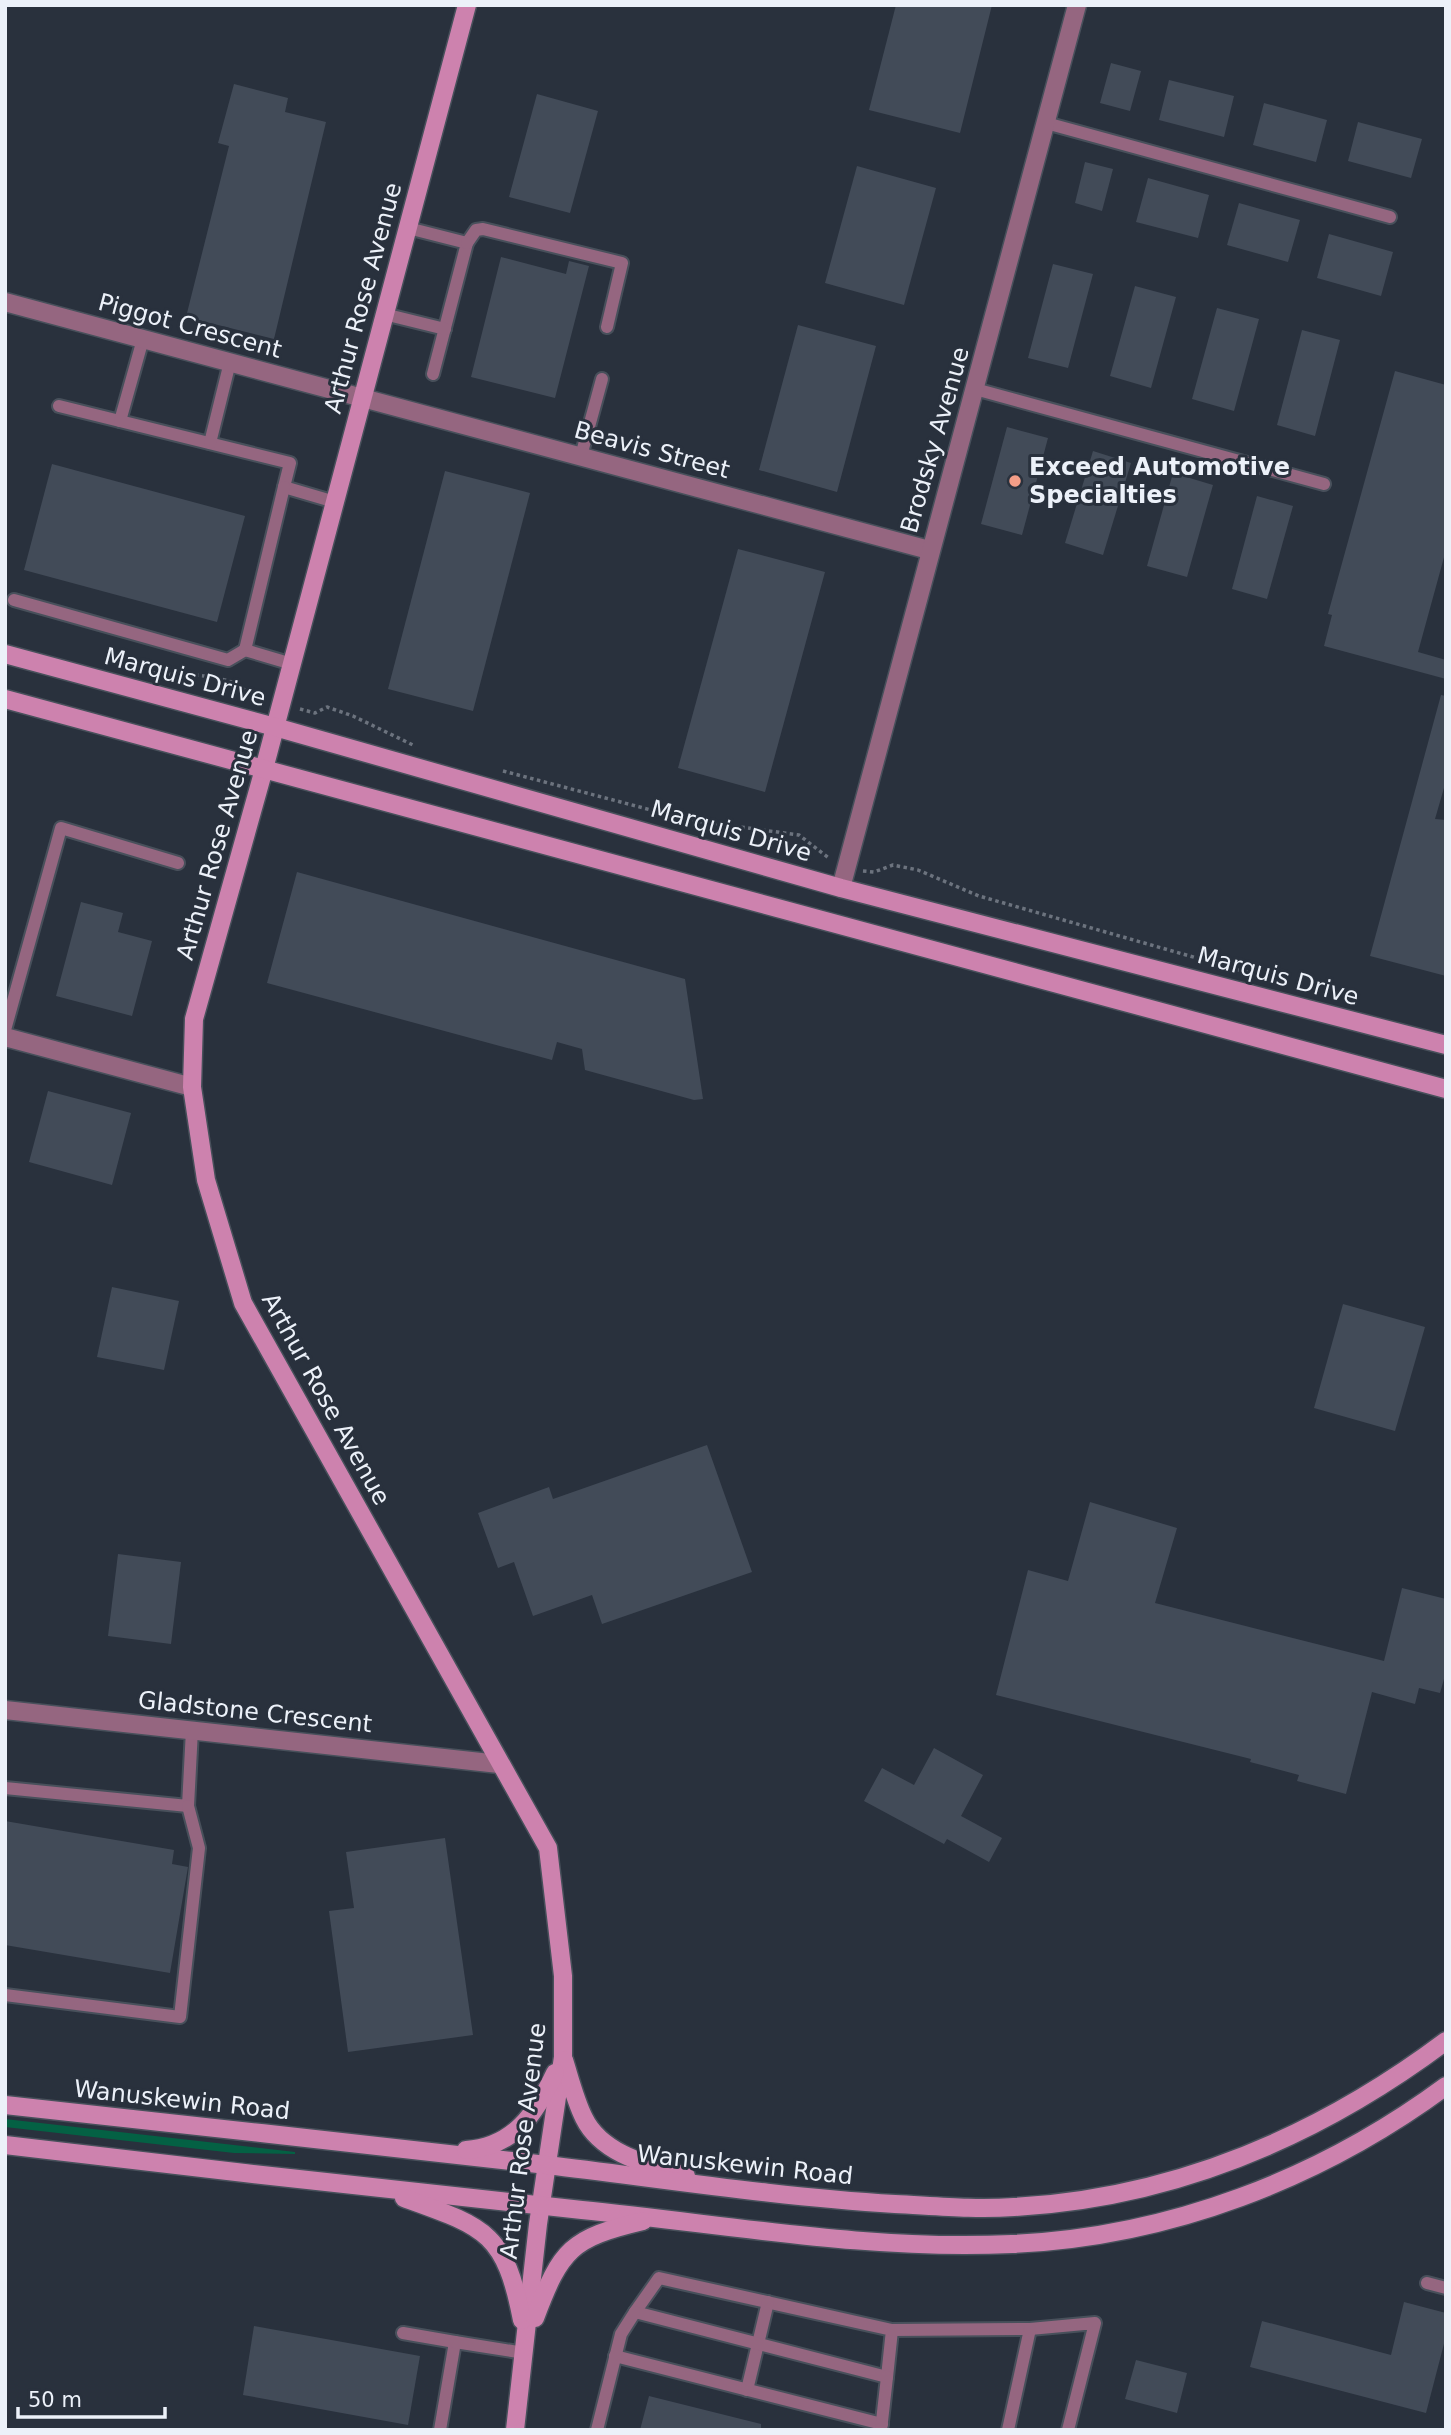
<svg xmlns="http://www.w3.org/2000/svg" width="1451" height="2435" font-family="'DejaVu Sans',sans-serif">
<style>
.green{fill:#046144}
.building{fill:#424b58}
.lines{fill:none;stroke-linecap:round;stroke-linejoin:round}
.lane-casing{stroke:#48505b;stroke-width:16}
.street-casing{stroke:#48505b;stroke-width:21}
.secondary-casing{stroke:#48505b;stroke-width:21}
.path{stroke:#6c737e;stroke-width:3.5;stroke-dasharray:3.5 3.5;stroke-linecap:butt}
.lane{stroke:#956680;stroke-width:12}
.street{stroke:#956680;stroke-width:18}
.secondary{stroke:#cd82ae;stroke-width:18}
.poi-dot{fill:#f49e88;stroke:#29313d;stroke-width:2.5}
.labels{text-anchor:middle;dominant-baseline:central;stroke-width:6;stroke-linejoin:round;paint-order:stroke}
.street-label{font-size:24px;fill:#ecf1f9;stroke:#29313d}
.poi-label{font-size:24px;font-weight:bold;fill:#ecf1f9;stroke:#29313d;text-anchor:start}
</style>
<rect width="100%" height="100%" fill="#29313d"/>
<!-- green -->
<path class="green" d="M5,2119L295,2152V2154L234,2153L5,2127Z"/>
<!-- building -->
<g class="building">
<path d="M896,5H992L960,133L869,110Z"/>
<path d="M1111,63L1141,71L1130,111L1100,103Z"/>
<path d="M1169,80L1234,96L1224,137L1159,120Z"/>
<path d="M234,84L288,98L285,112L326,122L274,339L186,317L229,146L218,143Z"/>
<path d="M537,94L598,111L570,213L509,197Z"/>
<path d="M1264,103L1327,120L1316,162L1253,145Z"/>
<path d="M1358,122L1422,139L1411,178L1348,161Z"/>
<path d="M1085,162L1113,169L1102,211L1075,203Z"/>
<path d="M857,166L936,188L904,305L825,283Z"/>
<path d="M1148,178L1209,195L1198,238L1136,222Z"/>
<path d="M1239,203L1300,220L1288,262L1227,245Z"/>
<path d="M1329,234L1393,252L1381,296L1317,278Z"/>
<path d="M501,257L566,274L569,261L589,266L555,398L471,377Z"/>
<path d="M1053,264L1093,274L1068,368L1028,358Z"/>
<path d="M1135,286L1176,297L1151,388L1110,376Z"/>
<path d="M1217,308L1259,319L1234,411L1192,399Z"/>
<path d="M798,325L876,346L837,492L759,470Z"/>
<path d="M1302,330L1340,340L1315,436L1277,425Z"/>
<path d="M1395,371L1446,385V550L1418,652L1446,660V679L1324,646L1332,615L1328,614Z"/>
<path d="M1007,427L1048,438L1022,535L981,524Z"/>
<path d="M1093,451L1131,463L1103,555L1065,543Z"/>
<path d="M52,464L245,516L217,622L24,570Z"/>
<path d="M445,471L530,493L473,711L388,689Z"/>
<path d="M1173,473L1213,485L1187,577L1147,566Z"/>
<path d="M1257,496L1293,506L1267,599L1232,589Z"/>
<path d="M738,549L825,572L765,792L678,768Z"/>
<path d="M1441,695L1446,696V781L1435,819L1446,820V976L1370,956Z"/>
<path d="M297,872L685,979L703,1099L694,1100L585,1070L582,1049L557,1042L552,1060L267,983Z"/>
<path d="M81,902L123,913L118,932L152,941L132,1016L56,996Z"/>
<path d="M48,1091L131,1113L112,1185L29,1162Z"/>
<path d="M112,1287L179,1301L164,1370L97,1357Z"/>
<path d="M1343,1304L1425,1327L1395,1431L1314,1408Z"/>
<path d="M707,1445L752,1572L602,1624L592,1595L533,1616L514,1562L498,1568L478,1513L549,1487L553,1499Z"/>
<path d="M1090,1502L1177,1528L1155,1603L1384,1661L1402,1588L1446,1599V1672L1440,1693L1419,1688L1415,1704L1372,1692L1346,1794L1297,1781L1299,1775L1250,1762L1251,1759L996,1695L1028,1570L1068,1581Z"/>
<path d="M118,1554L181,1562L171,1644L108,1636Z"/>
<path d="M934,1748L983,1775L961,1816L1002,1838L989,1862L947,1839L944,1844L864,1801L882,1768L914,1785Z"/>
<path d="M5,1821L174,1850L172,1864L188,1867L170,1973L5,1945Z"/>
<path d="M445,1838L473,2035L348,2052L329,1911L354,1908L346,1852Z"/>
<path d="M1404,2302L1446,2313V2336L1426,2413L1250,2367L1262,2321L1391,2355Z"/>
<path d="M254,2326L420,2356L408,2425L243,2395Z"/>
<path d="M1136,2360L1187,2373L1177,2413L1125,2399Z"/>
<path d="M649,2396L761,2424V2430H640Z"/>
</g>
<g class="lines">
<!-- lane casing -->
<g class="lane-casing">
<g id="lane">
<path d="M1046,123L1390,217"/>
<path d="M408,228L467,243L433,374"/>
<path d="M467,243L476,230L483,229L622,263L607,327"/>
<path d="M384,314L445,329"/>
<path d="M975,389L1324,484"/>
<path d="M59,406L290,463L284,487L335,502"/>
<path d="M120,421L143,339"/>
<path d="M210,443L230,362"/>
<path d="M581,456L602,379"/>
<path d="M14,600L228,660L245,650L292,664"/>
<path d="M245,650L284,487"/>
<path d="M5,1030L61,828L178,863"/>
<path d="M5,1788L188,1806L192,1730"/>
<path d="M5,1995L180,2017L199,1848L188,1806"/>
<path d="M1427,2283L1446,2288"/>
<path d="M635,2312L659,2278L892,2330L887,2377"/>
<path d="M892,2330L1030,2329L1095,2323L1068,2430"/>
<path d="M403,2333L455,2342L440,2430"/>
<path d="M455,2342L524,2353"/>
<path d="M615,2356L882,2424"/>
<path d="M747,2390L768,2302"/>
<path d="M597,2430L621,2334L635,2312L887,2377L881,2430"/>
<path d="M1008,2430L1030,2329"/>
</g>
</g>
<!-- street casing -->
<g class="street-casing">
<g id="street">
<path d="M5,302L929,550"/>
<path d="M841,888L1077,5"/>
<path d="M5,1037L192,1087"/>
<path d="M5,1710L499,1764"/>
</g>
</g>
<!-- secondary casing -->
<g class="secondary-casing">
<g id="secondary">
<path d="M467,5L264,769L194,1019L192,1087L206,1180L243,1303L548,1848L563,1976V2057L538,2224L515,2430"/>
<path d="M5,654L275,727L841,888L1446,1045"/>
<path d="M5,699L1446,1089"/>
<path d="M564,2060C570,2079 575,2100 584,2118C602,2155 650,2165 686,2176"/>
<path d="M5,2105C186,2125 366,2144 547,2165C663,2179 778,2197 895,2204C935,2206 975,2210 1014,2207C1174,2198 1319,2136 1446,2041"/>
<path d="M5,2145C197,2168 390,2190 582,2210C724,2224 869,2251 1012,2244C1169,2237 1320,2179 1446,2086"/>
<path d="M466,2150C514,2147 536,2113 555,2073"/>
<path d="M404,2198C485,2227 505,2232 522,2320"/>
<path d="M535,2318C561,2249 571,2238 643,2221"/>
</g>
</g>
<!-- path -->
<g class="path">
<path d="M153,673C178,675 207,673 231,682C245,687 247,696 265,700"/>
<path d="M300,709L315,713L327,707L353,716L415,746"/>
<path d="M503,771L689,820L799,835L830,859"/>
<path d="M863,871L874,872L893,865L918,870L979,896L1253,974"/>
</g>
<!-- lane -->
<use href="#lane" class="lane"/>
<!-- street -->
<use href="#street" class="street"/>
<!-- secondary -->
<use href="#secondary" class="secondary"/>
</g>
<!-- markers -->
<circle class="poi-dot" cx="1015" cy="481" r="7"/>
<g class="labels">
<!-- street labels -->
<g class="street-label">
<text transform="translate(363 298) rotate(-75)">Arthur Rose Avenue</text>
<text transform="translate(190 326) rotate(15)">Piggot Crescent</text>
<text transform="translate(935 440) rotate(-74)">Brodsky Avenue</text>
<text transform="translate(652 450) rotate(15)">Beavis Street</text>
<text transform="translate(185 677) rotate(15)">Marquis Drive</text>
<text transform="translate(731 831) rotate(16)">Marquis Drive</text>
<text transform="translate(217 845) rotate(-74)">Arthur Rose Avenue</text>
<text transform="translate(1278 976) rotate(15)">Marquis Drive</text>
<text transform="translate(326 1399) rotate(61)">Arthur Rose Avenue</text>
<text transform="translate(255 1712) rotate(6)">Gladstone Crescent</text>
<text transform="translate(182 2100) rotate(6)">Wanuskewin Road</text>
<text transform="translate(523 2141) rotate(-83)">Arthur Rose Avenue</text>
<text transform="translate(745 2165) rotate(6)">Wanuskewin Road</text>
</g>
<!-- poi labels -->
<g class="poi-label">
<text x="1029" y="467">Exceed Automotive<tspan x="1029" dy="28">Specialties</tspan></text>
</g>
</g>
<!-- border -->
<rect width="1451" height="2435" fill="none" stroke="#ecf1f9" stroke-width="14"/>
<!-- scale -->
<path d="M18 2407v10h147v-10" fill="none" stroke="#ecf1f9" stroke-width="3.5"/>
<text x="28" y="2407" font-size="21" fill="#ecf1f9" stroke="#29313d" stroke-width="5" paint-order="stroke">50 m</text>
</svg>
